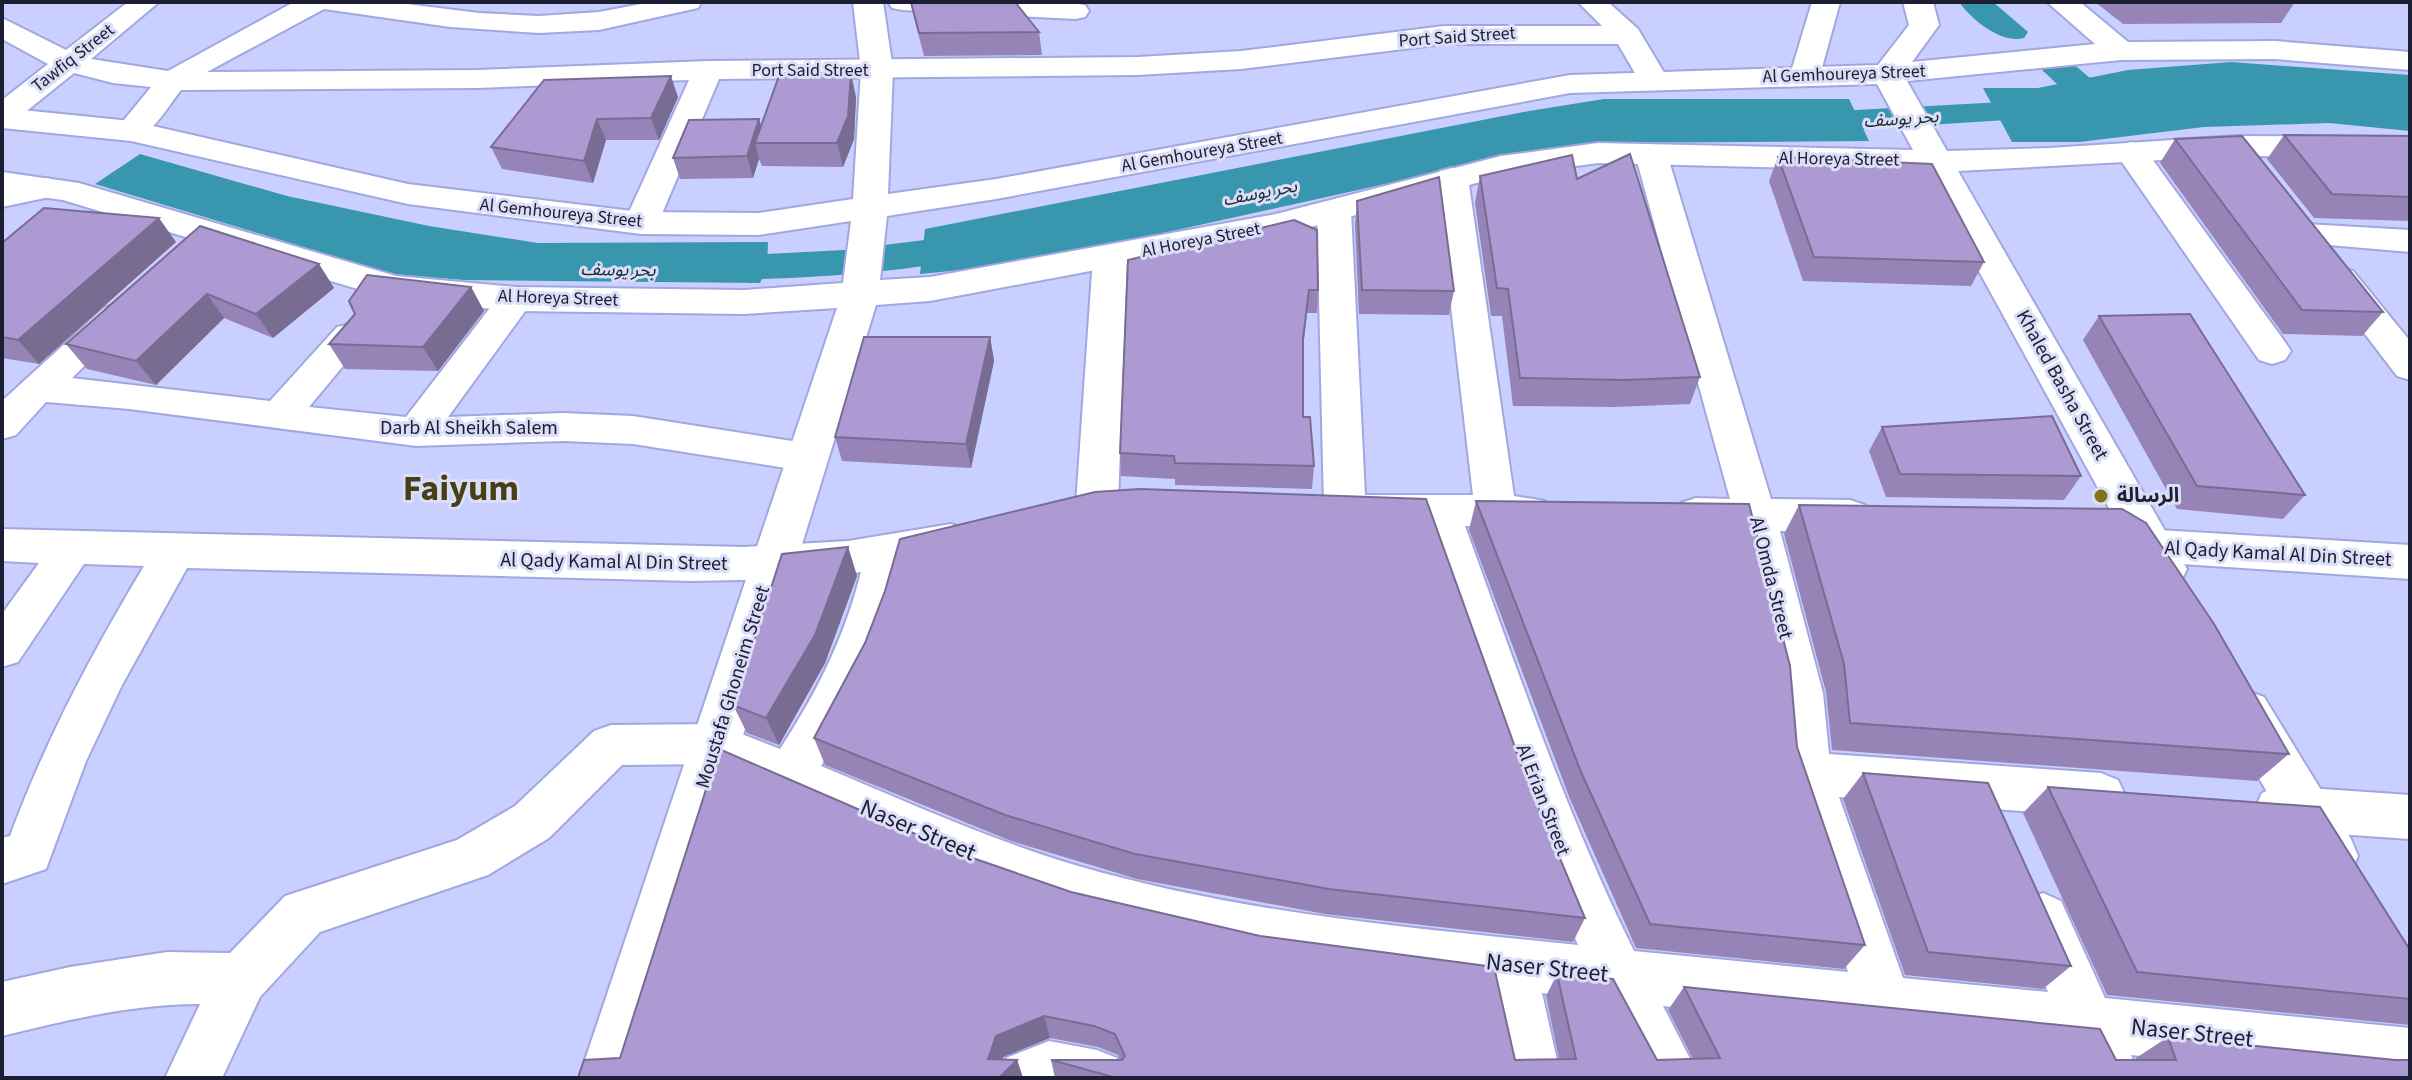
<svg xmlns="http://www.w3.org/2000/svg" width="2412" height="1080" font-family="'Source Sans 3','Noto Sans Arabic',sans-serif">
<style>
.water{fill:#3896af}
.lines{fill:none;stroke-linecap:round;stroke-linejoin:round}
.canal{fill:#3896af;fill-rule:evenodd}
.street-casing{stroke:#a1a7e0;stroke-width:4}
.secondary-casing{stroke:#a1a7e0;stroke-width:4}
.street{fill:#fff;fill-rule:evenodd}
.secondary{fill:#fff;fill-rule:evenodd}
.wall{fill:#9584b5}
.shaded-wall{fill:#796c93}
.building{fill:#ad9ad2;stroke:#796c93;stroke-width:2}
.poi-dot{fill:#837417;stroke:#dbdef6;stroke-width:3}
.labels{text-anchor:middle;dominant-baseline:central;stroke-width:6;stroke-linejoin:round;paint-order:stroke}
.far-street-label{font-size:18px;fill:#1c1e34;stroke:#dbdef6}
.far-water-label{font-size:18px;font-style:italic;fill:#182d33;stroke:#dbdef6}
.street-label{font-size:20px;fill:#1c1e34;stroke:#dbdef6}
.poi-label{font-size:20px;font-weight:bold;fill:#1c1e34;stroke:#dbdef6;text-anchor:start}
.near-street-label{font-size:24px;fill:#1c1e34;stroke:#dbdef6}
.town-label{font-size:36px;font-weight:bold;fill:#474017;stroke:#dbdef6}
</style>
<rect width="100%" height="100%" fill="#c9cfff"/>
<!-- water -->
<g class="water">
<path d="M2231,62L2410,75V131L2329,123L2204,127L2079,142H2012L1983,88H2038L2128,70Z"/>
<path d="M1604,99H1849L1869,141L1592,143L1453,169L1023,264L920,274L925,229L1529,111Z"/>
<path d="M140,154L287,196L429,226L538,243L768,242L767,268L760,283L464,280L393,274L95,184Z"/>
</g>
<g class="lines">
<!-- canal -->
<g class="canal">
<path d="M1959,2H1993L2028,32L2024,38C2001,44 1972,20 1959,2Z"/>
<path d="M2054,55L2065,57L2115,99L2120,106L2115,113C2087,120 2063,88 2043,71L2039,64L2043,57Z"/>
<path d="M2057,99L2068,102L2073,109L2068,116L1802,133L1790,130L1786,123L1790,116L1802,113Z"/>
<path d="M981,233L994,236L999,244L994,252C904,275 800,278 707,281L694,277L689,269L694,261L707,257L844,250Z"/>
</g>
<!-- street casing -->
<g class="street-casing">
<g id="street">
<path d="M128,2H159L91,59L168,71L294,2H391L479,13L539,16L599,12L652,2H702L698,8L599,30L539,33L450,27L324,9L207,72L477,70L708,61L1138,57L1241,51L1444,26H1602L1578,2H1608L1638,29L1669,81L1665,87L1654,90L1643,87L1618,44H1444L1241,69L1138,75L719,79L658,223L653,230L641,233L629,230L624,223L689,80L477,88L181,90C165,110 148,145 120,138L115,131L151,87L113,83L74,73L13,122L2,124V100L48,64L2,39V18L66,50Z"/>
<path d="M888,2H1064L1085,5L1089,11L1085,17L1075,19L902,10L892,8Z"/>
<path d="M1812,2H1840L1820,75L1816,81L1805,84L1794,81L1790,75Z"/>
<path d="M2131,142L2142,145L2285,342L2291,351L2285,360L2272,364L2259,360L2115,152L2120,145Z"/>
<path d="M1651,144L1662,147L1667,154L1771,499L1850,500L1865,505L1871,516L1865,527L1850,532L1780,531L1823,693L1829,754L2101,773L2118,780L2125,795L2118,810L2101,817L1839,797L1903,978L2048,992L2017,918L2025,901L2043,893L2061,901L2105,998L2410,1028V1078H2355L2131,1055L2141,1078H2085L2072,1048L1663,1006L1700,1078H1642L1602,999L1542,993L1561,1078H1505L1487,987L1259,957L1166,937L1076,913L973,877L713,764L622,765L549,838L488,875L320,932L260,997L222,1078H165L200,1004C133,1004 67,1020 2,1036V982L70,967L167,952L230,953L285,896L457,840L515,806L594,731L611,725L716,724L780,749C816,694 845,637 861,572L796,579L692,581L187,568L122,685L86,761L46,869L2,884V838L10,836C46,739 91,655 144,566L84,564L18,662L2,667V614L39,563L2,561V529L744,547L848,541L951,524L966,529L972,540L966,551L906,566C889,638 859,704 821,766C905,801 988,839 1075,865C1238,913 1410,928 1578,945L1518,800L1423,525L1372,523L1357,519L1345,522L1330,518L1324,507L1317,211L1322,204L1334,201L1346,204L1351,211L1365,495H1473L1436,178L1440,171L1452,168L1464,171L1468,178L1514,496L1545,501L1551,512L1545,523L1530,528L1465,526C1517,669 1566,814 1634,951L1848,972L1783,773L1777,693L1738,530H1696L1681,525L1675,514L1681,503L1696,498L1730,499L1635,154L1640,147Z"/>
<path d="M47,178L59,181L63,188L59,195L2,207V187Z"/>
<path d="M2306,224L2410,230V252L2294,242L2289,235L2294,228Z"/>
<path d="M1110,247L1122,250L1127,258L1118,504L1112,515L1097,519L1082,515L1076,504L1093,258L1098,250Z"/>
<path d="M2341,268L2353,271L2410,341V380L2397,376L2323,279L2329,271Z"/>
<path d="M516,287L529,291L534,299L448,417L563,413L633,416L805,443L819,447L825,457L819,467L805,471L633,444L563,441L416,446L129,409L46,402L16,435L2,439V401L104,308L117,304L130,308L135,316L72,378L270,401L337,327L350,324L363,327L368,336L309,407L406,417L503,291Z"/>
<path d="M2125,514L2159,530L2410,545V579L2151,562C2132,556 2114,548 2104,530L2110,519Z"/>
<path d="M2279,786L2410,795V839L2279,830L2262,823L2255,808L2262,793Z"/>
<path d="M1049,1041L1097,1050L1117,1058L1125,1078H998L1006,1058Z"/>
</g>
</g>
<!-- secondary casing -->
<g class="secondary-casing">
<g id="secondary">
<path d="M853,2H883L893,70L888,194L996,179L1570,75L1878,65L1909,25L1903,2H1933L1939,25L1912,62L2095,44L2047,2H2080L2128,42L2275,41L2410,52V70L2275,59L2121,60L1907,81L1947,151L2049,148L2236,136L2410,137V157L2236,156L1958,171L2187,569L2181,581L2165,586L2149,581L1924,171L1598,163L1503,176L1277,236L930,301L876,305L637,1078H579L837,308L744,314L516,311L394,300L63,200L2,192V172L79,183L396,276L516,287L744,290L843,283L851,221L759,235L641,234L408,204L131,141L2,128V108L131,121L408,184L641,212L759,213L853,199L861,70ZM1877,84L1913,150L1598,143L1501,156L1276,214L930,277L880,280L887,216L996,199L1570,93Z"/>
<path d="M2247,691L2264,697L2351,839L2358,856L2351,873L2332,880L2313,873L2230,727L2223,712L2230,697Z"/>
</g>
</g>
<!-- street -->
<use href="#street" class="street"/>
<!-- secondary -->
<use href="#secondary" class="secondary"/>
</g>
<!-- wall -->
<g class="wall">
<path d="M910,2H1015L1039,32L1042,55L924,56Z"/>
<path d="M2095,2H2295L2281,23L2123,24Z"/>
<path d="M678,97L659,140H606L593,183L502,169L491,147Z"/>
<path d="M856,97L854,139L843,167L762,166L759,159L753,178L680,179L673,158L759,119L761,125Z"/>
<path d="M2284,135L2410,136V221L2314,218L2267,159Z"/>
<path d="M2175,139L2383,312L2362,336L2283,334L2160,163Z"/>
<path d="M1778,157L1984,262L1971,286L1803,281L1769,181Z"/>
<path d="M1480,176L1577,179L1700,377L1690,404L1614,407L1513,406L1502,316H1491L1475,203Z"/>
<path d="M1357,201L1454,291L1449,315L1359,314L1355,225Z"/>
<path d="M200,226L319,264L334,288L273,338L224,318L156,385L87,369L66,344Z"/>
<path d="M1317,230L1318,290L1317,313H1307L1303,348V417L1314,466L1312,489L1175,485V479L1121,476L1120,453Z"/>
<path d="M176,242L39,364L2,358V243Z"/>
<path d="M471,287L484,311L438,371L345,369L329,344Z"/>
<path d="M2099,316L2305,495L2283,519L2177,509L2083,340Z"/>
<path d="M990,337L994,361L971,468L842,461L835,437Z"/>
<path d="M1882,427L2081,476L2064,500L1886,497L1869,451Z"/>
<path d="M1476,501L1797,747L1865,945L1844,969L1636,948L1570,799L1469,530Z"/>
<path d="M1799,505L2289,754L2257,781L1832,750L1826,692L1784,534Z"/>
<path d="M848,547L857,576L825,663L779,745L747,733L733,705Z"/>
<path d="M865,643L1525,775L1585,918L1573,942L1325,914L1137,879L1011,841L825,765L814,738Z"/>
<path d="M1863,773L2071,966L2043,989L1905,975L1843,799Z"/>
<path d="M2048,787L2410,950V1025L2107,995L2023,813Z"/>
<path d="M964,855L1515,1060L1559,1059L1546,996L1557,974L1657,1060L1693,1059L1668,1010L1684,987L2116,1060H2136V1058L2168,1037L2410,1078H1055L1051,1060H1120L1118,1055L1098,1047L1050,1038L1003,1057L1002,1060H1017L1023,1078H578L620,1058Z"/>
</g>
<!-- shaded-wall -->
<g class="shaded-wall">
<path d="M851,73L856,97L854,139L843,167L837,143Z"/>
<path d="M671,76L678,97L659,140L651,118Z"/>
<path d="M597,119L606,140L593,183L584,161Z"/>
<path d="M759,119L765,140L755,143L759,159L753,178L747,156Z"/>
<path d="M159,218L176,242L39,364L18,340Z"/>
<path d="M319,264L334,288L273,338L256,314Z"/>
<path d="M471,287L484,311L438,371L423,347Z"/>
<path d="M207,294L224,318L156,385L136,361Z"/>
<path d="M990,337L994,361L971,468L966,444Z"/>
<path d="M848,547L857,576L825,663L779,745L766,718Z"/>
<path d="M1044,1016L1050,1038L1003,1057L996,1078L988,1059L996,1036Z"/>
<path d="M1017,1060L1023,1078H999Z"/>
</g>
<!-- building -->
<g class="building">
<path d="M911,2H1015L1039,32L919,33Z"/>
<path d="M780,73H851L848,116L837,143H755Z"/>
<path d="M671,76L651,118L597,119L584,161L491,147L544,80Z"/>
<path d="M759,119L747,156L673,158L689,120Z"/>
<path d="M2284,135L2410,136V197L2332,194Z"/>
<path d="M2242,136L2383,312L2302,310L2175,139Z"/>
<path d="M1630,154L1700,377L1623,380L1520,378L1508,289L1497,288L1480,176L1572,155L1577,179Z"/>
<path d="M1778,157L1932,164L1984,262L1814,257Z"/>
<path d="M1439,177L1454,291L1362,290L1357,201Z"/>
<path d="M44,208L159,218L18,340L2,337V243Z"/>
<path d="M1294,220L1317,230L1318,290H1309L1303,339V417H1310L1314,466L1175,463L1174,456L1120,453L1128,260Z"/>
<path d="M200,226L319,264L256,314L207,294L136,361L66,344Z"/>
<path d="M367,275L471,287L423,347L329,344L355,314L349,301Z"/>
<path d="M2190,314L2305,495L2197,486L2099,316Z"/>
<path d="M864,337H990L966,444L835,437Z"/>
<path d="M2052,416L2081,476L1900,474L1882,427Z"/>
<path d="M1140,489L1426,499L1525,775L1585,918L1329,889L1135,854L1005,815L814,738L865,643L885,591L900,539L1095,492Z"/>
<path d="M1476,501L1749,504L1790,666L1797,747L1865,945L1650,924L1581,772Z"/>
<path d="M1799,505L2122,509L2146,523L2214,624L2289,754L1850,723L1844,664Z"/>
<path d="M848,547L815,635L766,718L733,705L782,554Z"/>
<path d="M719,749L964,855L1071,892L1260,936L1494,967L1515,1060L1576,1059L1557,974L1613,979L1657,1060L1720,1058L1684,987L2100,1029L2116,1060H2176L2168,1037L2395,1060H2410V1078H1117L1051,1060H1122L1125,1056L1115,1034L1094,1026L1044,1016L996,1036L988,1059L1017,1060L999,1078H578L584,1060L620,1058Z"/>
<path d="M1863,773L1988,783L2071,966L1928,952Z"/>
<path d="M2048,787L2320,807L2410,950V999L2137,972Z"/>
</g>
<!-- markers -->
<circle class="poi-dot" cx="2101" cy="496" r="8"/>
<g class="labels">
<!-- far-street labels -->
<g class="far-street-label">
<text transform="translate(1457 37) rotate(-4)">Port Said Street</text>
<text transform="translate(73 58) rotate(-38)">Tawfiq Street</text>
<text x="810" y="70">Port Said Street</text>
<text transform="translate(1844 74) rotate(-2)">Al Gemhoureya Street</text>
<text transform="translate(1202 152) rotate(-10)">Al Gemhoureya Street</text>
<text transform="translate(1839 159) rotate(1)">Al Horeya Street</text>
<text transform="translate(561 213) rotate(6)">Al Gemhoureya Street</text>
<text transform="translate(1201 240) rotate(-11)">Al Horeya Street</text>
<text transform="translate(558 298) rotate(2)">Al Horeya Street</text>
</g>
<!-- far-water labels -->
<g class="far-water-label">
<text transform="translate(1901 119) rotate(-4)">بحر يوسف</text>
<text transform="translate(1260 193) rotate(-11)">بحر يوسف</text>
<text transform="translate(618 270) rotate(1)">بحر يوسف</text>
</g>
<!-- street labels -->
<g class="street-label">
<text transform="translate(2062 385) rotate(61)">Khaled Basha Street</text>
<text x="469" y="428">Darb Al Sheikh Salem</text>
<text transform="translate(2278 554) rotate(3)">Al Qady Kamal Al Din Street</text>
<text transform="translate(614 562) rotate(1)">Al Qady Kamal Al Din Street</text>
<text transform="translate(1771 578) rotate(76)">Al Omda Street</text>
<text transform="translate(733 687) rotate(-73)">Moustafa Ghoneim Street</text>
<text transform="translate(1543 800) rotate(69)">Al Erian Street</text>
</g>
<!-- poi labels -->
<g class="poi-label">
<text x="2117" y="496">الرسالة</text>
</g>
<!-- near-street labels -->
<g class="near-street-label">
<text transform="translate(918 830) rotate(23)">Naser Street</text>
<text transform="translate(1547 968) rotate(6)">Naser Street</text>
<text transform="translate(2192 1033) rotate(6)">Naser Street</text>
</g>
<!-- town labels -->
<g class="town-label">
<text x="461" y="488">Faiyum</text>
</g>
</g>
<!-- border -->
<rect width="2412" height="1080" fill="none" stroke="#1c1e34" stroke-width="8"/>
</svg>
